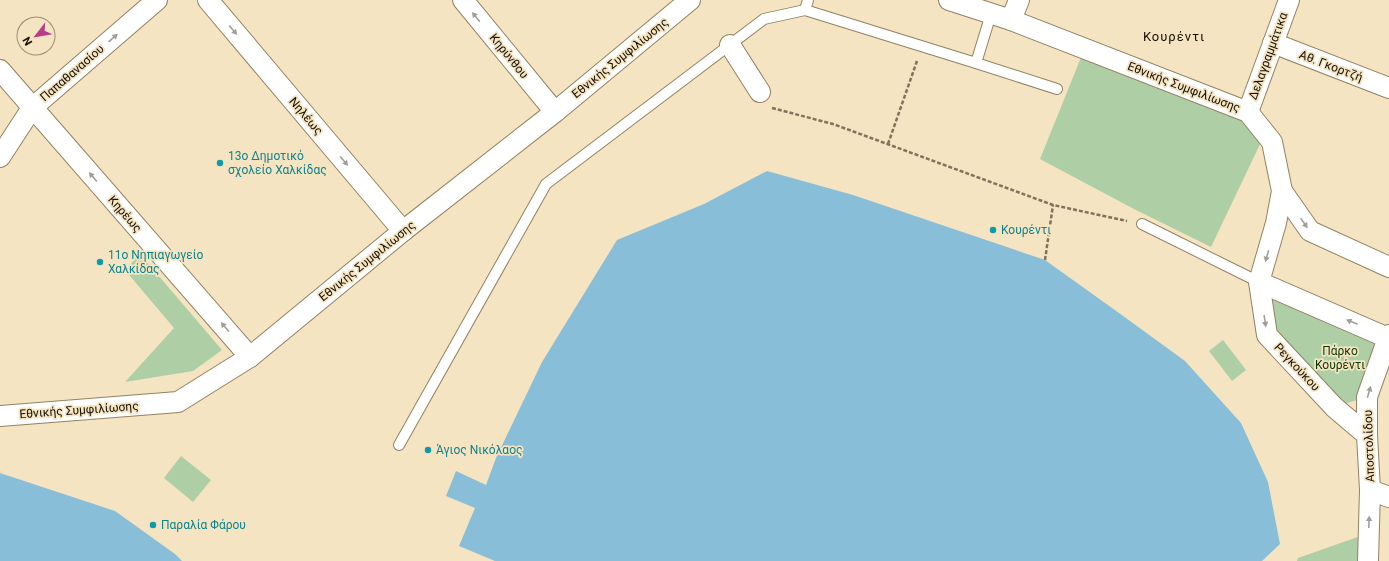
<svg xmlns="http://www.w3.org/2000/svg" width="1389" height="561" font-family="Roboto,sans-serif">
<style>
.green{fill:#aecea6}
.water{fill:#89bed9}
.lines{fill:none;stroke-linecap:round;stroke-linejoin:round}
.lane-casing{stroke:#928262;stroke-width:12}
.street-casing{stroke:#928262;stroke-width:22}
.path{stroke:#7f735d;stroke-width:2.5;stroke-dasharray:4 2;stroke-linecap:butt}
.lane{stroke:#fff;stroke-width:10}
.street{stroke:#fff;stroke-width:20}
.oneway{fill:#a19e9a}
.culture-dot{fill:#0f9aa8;stroke:#f5e4c1;stroke-width:1.5}
.labels{text-anchor:middle;dominant-baseline:central;stroke-width:3.5;stroke-linejoin:round;paint-order:stroke}
.street-label{font-size:12px;fill:#130d03;stroke:#f5e4c1}
.culture-label{font-size:12px;fill:#0d838f;stroke:#f5e4c1;text-anchor:start}
.park-label{font-size:12px;fill:#0a3600;stroke:#f5e4c1}
.neighbourhood-label{font-size:13px;letter-spacing:1px;fill:#130d03;stroke:#f5e4c1}
</style>
<rect width="100%" height="100%" fill="#f5e4c1"/>
<!-- green -->
<g class="green">
<path d="M1082,55L1239,117L1262,140L1211,247L1132,208L1040,159Z"/>
<path d="M140,254L222,350L193,371L125,382L174,328L125,270Z"/>
<path d="M1259,282L1388,338L1367,397L1334,407L1267,335Z"/>
<path d="M1223,340L1246,370L1232,381L1209,351Z"/>
<path d="M181,456L211,480L193,502L164,478Z"/>
<path d="M1369,533L1368,561H1297L1298,558Z"/>
</g>
<!-- water -->
<g class="water">
<path d="M767,171L853,195L1045,260L1119,313L1185,361L1241,423L1268,482L1280,544L1262,561H495L459,546L475,508L446,496L456,471L486,485L496,458L542,362L617,240L704,204Z"/>
<path d="M0,473L115,511L175,554L182,561H0Z"/>
</g>
<g class="lines">
<!-- lane casing -->
<g class="lane-casing">
<g id="lane">
<path d="M808,0L805,10L976,63L991,14"/>
<path d="M976,63L1057,89"/>
<path d="M1142,224L1259,282"/>
<path d="M399,445L546,184L764,19L805,10"/>
</g>
</g>
<!-- street casing -->
<g class="street-casing">
<g id="street">
<path d="M208,0L403,231"/>
<path d="M463,0L555,112"/>
<path d="M949,0L1011,20L1248,112L1272,142L1282,191L1276,223L1259,282L1267,335L1334,407L1367,435"/>
<path d="M1011,20L1019,0"/>
<path d="M1273,43L1389,88"/>
<path d="M730,45L760,92"/>
<path d="M0,70L250,357"/>
<path d="M1248,112L1289,0"/>
<path d="M0,157L32,108L157,0"/>
<path d="M1282,191L1310,231L1389,267"/>
<path d="M1259,282L1388,338"/>
<path d="M0,416L178,402L250,357L403,231L555,112L690,0"/>
<path d="M1370,490L1389,497"/>
<path d="M1368,561L1370,490L1367,435V397L1389,335"/>
</g>
</g>
<!-- path -->
<g class="path">
<path d="M772,108L833,124L1053,205L1127,221"/>
<path d="M888,144L917,61"/>
<path d="M1045,260L1053,205"/>
</g>
<!-- lane -->
<use href="#lane" class="lane"/>
<!-- street -->
<use href="#street" class="street"/>
</g>
<!-- one-way arrows -->
<defs><path id="oneway-solid" d="M-6-.8H1V-3.2L6.5 0L1 3.2V.8H-6Z"/></defs>
<g class="oneway">
<use href="#oneway-solid" transform="translate(476 17) rotate(-129)"/>
<use href="#oneway-solid" transform="translate(233 30) rotate(50)"/>
<use href="#oneway-solid" transform="translate(113 38) rotate(-41)"/>
<use href="#oneway-solid" transform="translate(344 161) rotate(50)"/>
<use href="#oneway-solid" transform="translate(93 177) rotate(-131)"/>
<use href="#oneway-solid" transform="translate(1304 223) rotate(55)"/>
<use href="#oneway-solid" transform="translate(1267 256) rotate(106)"/>
<use href="#oneway-solid" transform="translate(1265 321) rotate(81)"/>
<use href="#oneway-solid" transform="translate(1352 322) rotate(-157)"/>
<use href="#oneway-solid" transform="translate(225 327) rotate(-131)"/>
<use href="#oneway-solid" transform="translate(1369 392) rotate(-74)"/>
<use href="#oneway-solid" transform="translate(1369 522) rotate(-88)"/>
</g>
<!-- markers -->
<g class="culture-dot">
<circle cx="220" cy="163" r="4"/>
<circle cx="993" cy="230" r="4"/>
<circle cx="100" cy="262" r="4"/>
<circle cx="428" cy="450" r="4"/>
<circle cx="153" cy="525" r="4"/>
</g>
<g class="labels">
<!-- street labels -->
<g class="street-label">
<text transform="translate(509 56) rotate(51)">Κηρύνθου</text>
<text transform="translate(1268 56) rotate(-70)">Δελαγραμμάτικα</text>
<text transform="translate(620 58) rotate(-39)">Εθνικής Συμφιλίωσης</text>
<text transform="translate(1331 66) rotate(21)">Αθ. Γκορτζή</text>
<text transform="translate(72 73) rotate(-41)">Παπαθανασίου</text>
<text transform="translate(1184 87) rotate(21)">Εθνικής Συμφιλίωσης</text>
<text transform="translate(306 116) rotate(50)">Νηλέως</text>
<text transform="translate(125 214) rotate(49)">Κηρέως</text>
<text transform="translate(367 261) rotate(-39)">Εθνικής Συμφιλίωσης</text>
<text transform="translate(1297 367) rotate(47)">Ρεγκούκου</text>
<text transform="translate(79 410) rotate(-4)">Εθνικής Συμφιλίωσης</text>
<text transform="translate(1369 446) rotate(-92)">Αποστολίδου</text>
</g>
<!-- culture labels -->
<g class="culture-label">
<text x="228" y="156">13ο Δημοτικό<tspan x="228" dy="14">σχολείο Χαλκίδας</tspan></text>
<text x="1001" y="230">Κουρέντι</text>
<text x="108" y="255">11ο Νηπιαγωγείο<tspan x="108" dy="14">Χαλκίδας</tspan></text>
<text x="436" y="450">Άγιος Νικόλαος</text>
<text x="161" y="525">Παραλία Φάρου</text>
</g>
<!-- park labels -->
<g class="park-label">
<text x="1340" y="351">Πάρκο<tspan x="1340" dy="14">Κουρέντι</tspan></text>
</g>
<!-- neighbourhood labels -->
<g class="neighbourhood-label">
<text x="1174" y="36">Κουρέντι</text>
</g>
</g>
<!-- north arrow -->
<g transform="translate(36 36) rotate(239)"><circle r="19" fill="#f5e4c1" stroke="#9b8e75"/>
<path d="M0-3L7 15L0 10L-7 15Z" fill="#b93b89"/>
<text y="-6" font-size="11" font-weight="bold" text-anchor="middle" fill="#130d03">N</text>
</g>
</svg>
